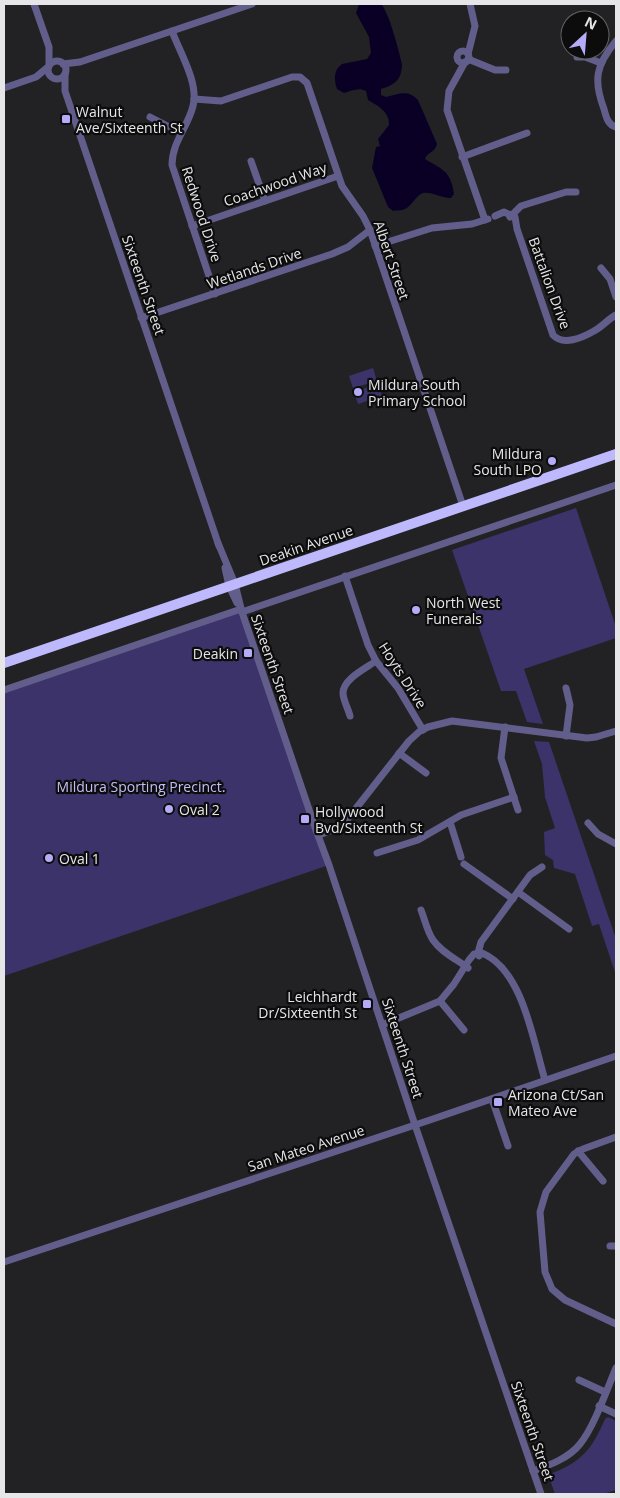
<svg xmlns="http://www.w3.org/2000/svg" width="620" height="1498" font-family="'Open Sans',sans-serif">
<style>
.green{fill:#3c336a}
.water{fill:#0a0026}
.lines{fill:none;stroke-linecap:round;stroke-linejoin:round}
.minor{stroke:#625e8b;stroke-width:7}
.highway{stroke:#beb8fc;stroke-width:10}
.poi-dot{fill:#b4acf9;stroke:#0c0c0d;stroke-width:2}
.labels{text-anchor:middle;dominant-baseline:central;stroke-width:4.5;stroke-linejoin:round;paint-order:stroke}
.poi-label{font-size:14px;fill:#e6e6e8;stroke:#0c0c0d;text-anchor:start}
.street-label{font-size:14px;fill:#e6e6e8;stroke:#0c0c0d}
.park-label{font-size:14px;fill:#c3bef5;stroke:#0c0c0d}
</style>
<rect width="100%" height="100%" fill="#222225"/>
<!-- green -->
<g class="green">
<path d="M373,368L377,381L353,388L349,376Z"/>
<path d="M378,384L382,396L358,404L354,392Z"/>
<path d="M576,508L616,627V638L524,669L543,724L527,722L516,691H501L452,550Z"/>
<path d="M241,609L329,865L4,976V690Z"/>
<path d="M534,741L549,742L616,939V975L599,924L592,926L575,874L554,868L553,860L545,855L544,832L555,828L545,797L542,764Z"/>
<path d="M608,1417L616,1421V1490L603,1494H555L549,1477L550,1474C582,1462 592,1449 605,1419Z"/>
</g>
<!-- water -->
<path class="water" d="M359,4H381C389,12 399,51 402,64C402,79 395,85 381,89V95L386,97C399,94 408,89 418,100L437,144C435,153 427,152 425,159C443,170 451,171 454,194L451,198C443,198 429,191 423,193C416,195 412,206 405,209C401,211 397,210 393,211L388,207L372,168L376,147L380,146L378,139L389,125C390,112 378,106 368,100L366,91C358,87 352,91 344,93L337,89C334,80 333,70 342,64L367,59L371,53L369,37L356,13Z"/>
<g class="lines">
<!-- minor -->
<g class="minor">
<path d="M34,4L49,47V66"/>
<path d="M172,31C180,53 199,83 193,106C188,127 172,142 172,165L215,294"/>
<path d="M616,41C596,65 593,80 604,109C606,117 608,125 616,127"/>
<circle cx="463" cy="57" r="6"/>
<path d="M468,54L475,26L470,4"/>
<path d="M577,57H585L601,63"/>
<path d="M468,59L495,70H506"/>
<circle cx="57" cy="70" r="9"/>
<path d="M465,62L449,91L447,110L485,220"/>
<path d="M63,64L80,62L252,4"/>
<path d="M65,74V91L219,546"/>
<path d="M4,88L36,77L48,67"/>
<path d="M194,99L221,101L292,77H300L307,83L342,186L363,216L370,230L463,506"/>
<path d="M150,117L181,133"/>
<path d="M462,157L527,133"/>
<path d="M251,161L265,201"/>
<path d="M495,216L504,212L515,217L517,229L553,335C563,346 582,338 594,331C602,327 608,319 616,315"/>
<path d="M510,217L521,206L566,192H576"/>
<path d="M192,226L338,176"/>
<path d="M375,246L432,228L472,224L488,219"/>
<path d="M601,268L610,279L616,297"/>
<path d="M141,318L332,254L348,247L370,230"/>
<path d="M218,543L235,584L242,612L316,830L329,865L415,1125L541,1494"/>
<path d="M225,568L229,586L237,603"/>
<path d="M345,576L368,645L376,661L398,688L423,730"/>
<path d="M242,612L616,485"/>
<path d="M4,690L241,609"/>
<path d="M350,716C348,708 343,700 343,693C343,679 366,668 376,661"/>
<path d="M505,727L501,758L518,810"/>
<path d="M566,736L570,705L566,688"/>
<path d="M399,753L426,773"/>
<path d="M450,822L461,857"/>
<path d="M588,823L598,834L616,844"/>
<path d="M319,835L335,829L346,821L409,741L420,731L428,727L452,721L587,738L596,737L616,731"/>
<path d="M377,853L418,840L461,815L514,797"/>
<path d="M464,864L513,899"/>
<path d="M518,892L569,929"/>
<path d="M421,910C425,920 427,931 433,940C441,952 456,959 468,968"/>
<path d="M479,956L478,953L481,942L530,875L542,867"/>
<path d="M440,1001L464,1030"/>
<path d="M382,1025L440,1001L454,984L469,960L474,954L482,953C523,970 533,1041 545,1080"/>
<path d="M492,1099L508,1146"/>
<path d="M616,1137L583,1149L574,1154L546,1192L540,1212L545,1272L552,1289L565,1300L616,1324"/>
<path d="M578,1151L603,1181"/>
<path d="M610,1246H616"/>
<path d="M4,1262L430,1120L616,1056"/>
<path d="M579,1380L605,1392"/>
<path d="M599,1406L616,1414"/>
<path d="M533,1471C550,1465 569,1458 580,1444C594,1427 607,1389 616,1368"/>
</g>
<!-- highway -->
<path class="highway" d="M4,663L616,454"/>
</g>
<!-- markers -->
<g class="poi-dot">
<rect x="61" y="114" width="10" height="10" rx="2.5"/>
<circle cx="358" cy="392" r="5"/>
<circle cx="552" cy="461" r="5"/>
<circle cx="416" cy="610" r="5"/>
<rect x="243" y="648" width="10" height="10" rx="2.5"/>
<circle cx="169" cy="809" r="5"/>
<rect x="300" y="814" width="10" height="10" rx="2.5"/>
<circle cx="49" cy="858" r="5"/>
<rect x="362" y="999" width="10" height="10" rx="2.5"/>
<rect x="493" y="1097" width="10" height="10" rx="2.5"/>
</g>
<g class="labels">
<!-- poi labels -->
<g class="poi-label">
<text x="76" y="111">Walnut<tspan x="76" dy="16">Ave/Sixteenth St</tspan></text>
<text x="368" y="384">Mildura South<tspan x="368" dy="16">Primary School</tspan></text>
<text x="542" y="453" text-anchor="end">Mildura<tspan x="542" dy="16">South LPO</tspan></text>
<text x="426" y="602">North West<tspan x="426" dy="16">Funerals</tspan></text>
<text x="238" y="653" text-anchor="end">Deakin</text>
<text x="179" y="809">Oval 2</text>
<text x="315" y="811">Hollywood<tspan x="315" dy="16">Bvd/Sixteenth St</tspan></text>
<text x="59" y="858">Oval 1</text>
<text x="357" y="996" text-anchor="end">Leichhardt<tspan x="357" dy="16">Dr/Sixteenth St</tspan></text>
<text x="508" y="1094">Arizona Ct/San<tspan x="508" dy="16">Mateo Ave</tspan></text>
</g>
<!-- street labels -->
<g class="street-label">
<text transform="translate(275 184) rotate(-19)">Coachwood Way</text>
<text transform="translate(202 214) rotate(72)">Redwood Drive</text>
<text transform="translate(392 260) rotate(71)">Albert Street</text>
<text transform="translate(254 268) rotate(-19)">Wetlands Drive</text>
<text transform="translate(550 283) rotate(70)">Battalion Drive</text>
<text transform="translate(144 285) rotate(71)">Sixteenth Street</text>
<text transform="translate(306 545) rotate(-19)">Deakin Avenue</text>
<text transform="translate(273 664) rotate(71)">Sixteenth Street</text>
<text transform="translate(403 675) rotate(57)">Hoyts Drive</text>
<text transform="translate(403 1048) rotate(72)">Sixteenth Street</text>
<text transform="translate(306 1148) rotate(-18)">San Mateo Avenue</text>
<text transform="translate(533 1431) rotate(71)">Sixteenth Street</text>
</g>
<!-- park labels -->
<g class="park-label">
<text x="141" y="786">Mildura Sporting Precinct.</text>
</g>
</g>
<!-- border -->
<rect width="620" height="1498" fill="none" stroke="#e6e6e8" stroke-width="10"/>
<!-- north arrow -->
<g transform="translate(585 35) rotate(26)"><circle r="24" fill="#0c0c0d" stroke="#636365"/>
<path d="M0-4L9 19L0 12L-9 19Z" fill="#b4acf9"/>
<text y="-8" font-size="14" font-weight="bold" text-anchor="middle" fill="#e6e6e8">N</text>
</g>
</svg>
